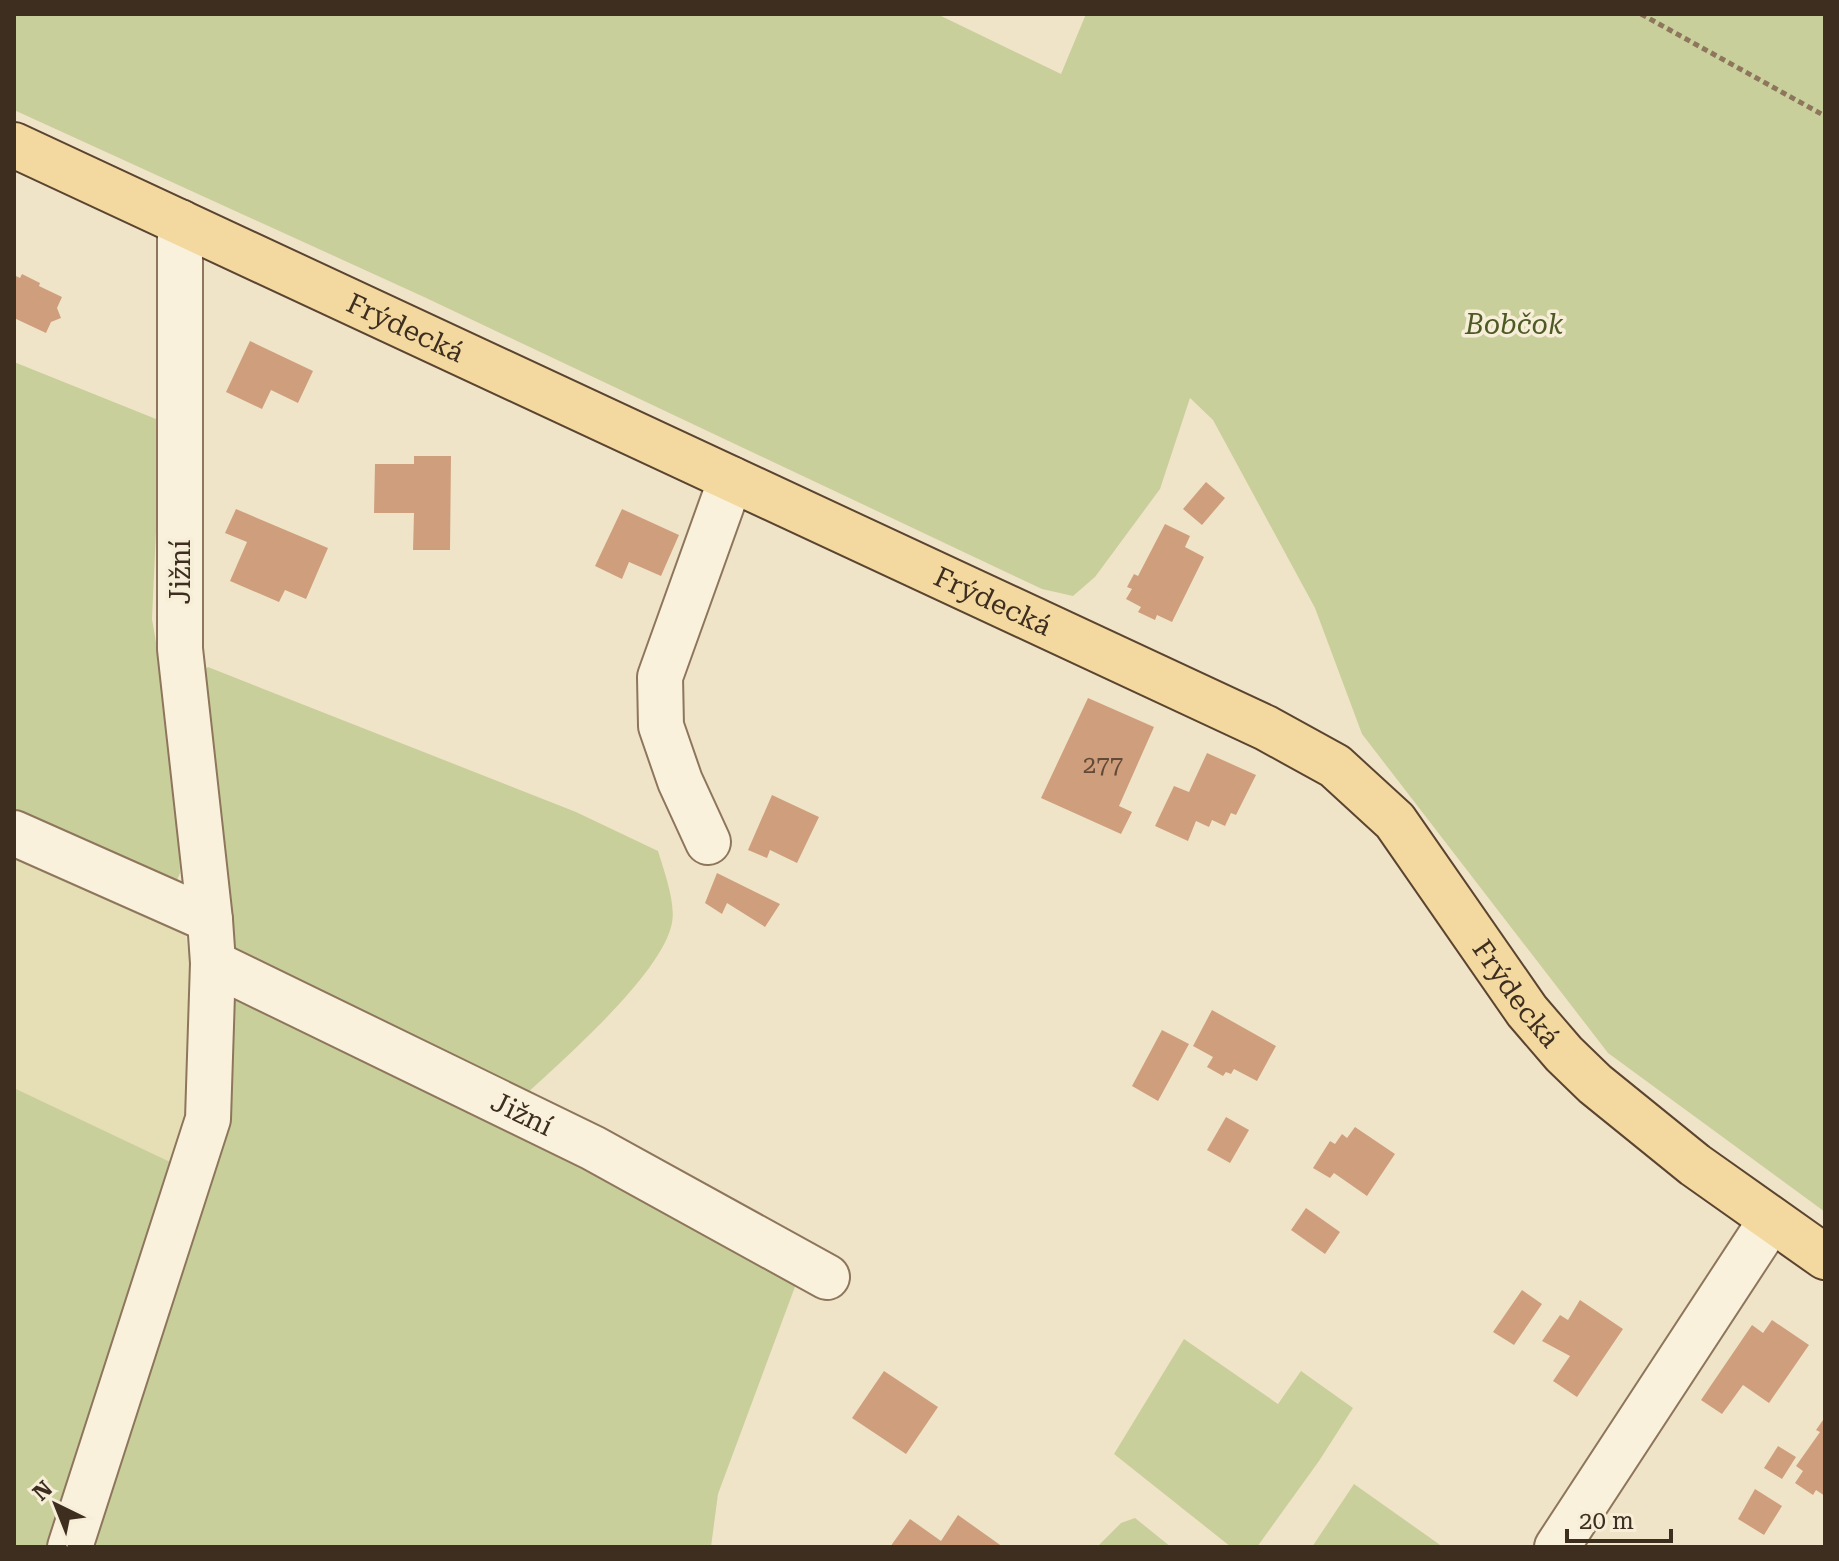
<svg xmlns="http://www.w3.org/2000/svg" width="1839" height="1561" font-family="'Roboto Serif',serif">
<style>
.farmland{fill:#e6deb5}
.green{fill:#c9cf9b}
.building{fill:#cf9f7d}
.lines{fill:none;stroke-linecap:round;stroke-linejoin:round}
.minor-casing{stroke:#8d765c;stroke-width:48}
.major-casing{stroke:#5b4430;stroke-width:48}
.path{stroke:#8d765c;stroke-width:5;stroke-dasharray:6 4;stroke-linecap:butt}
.minor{stroke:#faf1dc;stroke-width:44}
.major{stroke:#f3d9a0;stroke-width:44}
.labels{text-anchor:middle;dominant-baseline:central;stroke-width:7;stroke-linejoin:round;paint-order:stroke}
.number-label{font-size:24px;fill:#624a37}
.park-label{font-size:28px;font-style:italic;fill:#4d5a26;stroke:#f7eed8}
.street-label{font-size:28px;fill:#3d2e20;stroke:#f7eed8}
</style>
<rect width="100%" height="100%" fill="#f0e4c8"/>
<!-- farmland -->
<path class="farmland" d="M14,844L176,923L185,934L196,995L185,1169L14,1088Z"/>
<!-- green -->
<g class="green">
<path d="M14,14H937L1061,74L1086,14H1825V1212L1608,1053L1362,734L1315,608L1213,420L1190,398L1160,489L1095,577L1073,596L1042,589L424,297L14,110Z"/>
<path d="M14,362L161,421L152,619L163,684L179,843L180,873L174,887L14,820Z"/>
<path d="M208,667L576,812L658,851C664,871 676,903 672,923C662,975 560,1062 521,1099L248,958L231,946L196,674Z"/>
<path d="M227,981L420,1077L796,1284L718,1494L711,1547H79L217,1121L234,1057Z"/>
<path d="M14,1088L185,1169L61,1547H14Z"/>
<path d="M1184,1339L1278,1404L1301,1371L1353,1408L1319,1461L1257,1547H1231L1114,1454Z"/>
<path d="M1354,1484L1443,1547H1312Z"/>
<path d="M1135,1518L1171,1547H1097L1121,1523Z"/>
</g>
<!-- building -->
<g class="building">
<path d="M22,274L40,283L39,286L62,297L57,308L61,318L51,322L46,333L14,318V275L20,278Z"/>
<path d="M250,341L313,371L298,403L271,390L262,409L226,392Z"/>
<path d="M414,456H451L450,550H413L414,513H374L375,464H414Z"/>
<path d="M1206,482L1225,498L1202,525L1183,509Z"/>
<path d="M236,509L328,548L306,599L285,590L279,602L230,581L247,542L225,533Z"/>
<path d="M622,509L679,535L661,576L629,562L622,579L595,566Z"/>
<path d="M1165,524L1190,536L1185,547L1204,557L1172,622L1157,615L1155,620L1138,612L1141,607L1126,599L1132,589L1127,587L1134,574L1138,576Z"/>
<path d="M1088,698L1154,727L1119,806L1132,812L1121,834L1041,798Z"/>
<path d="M1207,753L1256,775L1236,815L1231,813L1225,826L1212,820L1209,827L1196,821L1188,841L1155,826L1174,786L1189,792Z"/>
<path d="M772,795L819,817L797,863L770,850L767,858L748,850Z"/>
<path d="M717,873L780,904L765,927L727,903L722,914L705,903Z"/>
<path d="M1212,1010L1276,1046L1257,1081L1234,1069L1231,1074L1226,1072L1223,1076L1207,1067L1213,1057L1193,1046Z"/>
<path d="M1162,1030L1189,1044L1158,1101L1132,1086Z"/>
<path d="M1226,1117L1249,1130L1230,1163L1207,1150Z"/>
<path d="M1355,1127L1395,1154L1367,1196L1334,1173L1330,1178L1313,1168L1330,1141L1335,1144L1342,1134L1347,1138Z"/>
<path d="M1306,1208L1340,1232L1325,1254L1291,1230Z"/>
<path d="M1522,1290L1542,1304L1514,1345L1493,1332Z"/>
<path d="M1580,1300L1623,1329L1577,1397L1553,1381L1570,1356L1542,1341L1560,1315L1568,1320Z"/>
<path d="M1772,1320L1809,1345L1769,1403L1743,1385L1722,1414L1701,1400L1752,1325L1763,1333Z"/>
<path d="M884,1371L938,1407L906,1454L852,1418Z"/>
<path d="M1823,1420L1825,1422V1496L1816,1490L1813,1495L1795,1483L1803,1471L1796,1466L1820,1432L1816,1430Z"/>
<path d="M1778,1446L1796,1457L1782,1479L1764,1468Z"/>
<path d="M1755,1489L1782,1506L1764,1535L1738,1519Z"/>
<path d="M958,1515L1003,1547H890L910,1519L941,1541Z"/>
</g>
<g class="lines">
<!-- minor casing -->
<g class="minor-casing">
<g id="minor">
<path d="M14,833L210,920"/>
<path d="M708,842L680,781L661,726L660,677L731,479"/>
<path id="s1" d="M213,963L593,1148L827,1277"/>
<path d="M70,1547L208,1119L213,963L210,920L180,649V222"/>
<path d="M1557,1547L1771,1220"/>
</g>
</g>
<!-- major casing -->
<g class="major-casing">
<g id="major">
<path id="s2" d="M14,145L1266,728L1335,766L1395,821L1527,1011L1564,1054L1595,1084L1695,1165L1825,1257"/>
</g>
</g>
<!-- path -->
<path class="path" d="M1641,14L1825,116"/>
<!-- minor -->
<use href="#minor" class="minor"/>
<!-- major -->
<use href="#major" class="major"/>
</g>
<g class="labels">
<!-- number labels -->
<g class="number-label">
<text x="1103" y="765">277</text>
</g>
<!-- park labels -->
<g class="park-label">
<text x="1514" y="324">Bobčok</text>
</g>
<!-- street labels -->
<g class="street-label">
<text stroke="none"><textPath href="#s2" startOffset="432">Frýdecká</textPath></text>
<text transform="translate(180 572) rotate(-90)">Jižní</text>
<text stroke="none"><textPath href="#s2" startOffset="1080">Frýdecká</textPath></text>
<text stroke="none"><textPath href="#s2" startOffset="1752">Frýdecká</textPath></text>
<text stroke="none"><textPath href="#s1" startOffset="344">Jižní</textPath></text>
</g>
</g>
<!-- border -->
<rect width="1839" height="1561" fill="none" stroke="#3d2e20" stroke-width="32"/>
<!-- north arrow -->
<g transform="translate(56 1505) rotate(317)" stroke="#f7eed8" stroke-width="6" paint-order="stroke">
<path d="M0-6L14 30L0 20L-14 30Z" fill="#3d2e20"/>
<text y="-12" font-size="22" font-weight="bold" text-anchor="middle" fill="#3d2e20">N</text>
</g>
<!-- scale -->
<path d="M1567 1529v12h104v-12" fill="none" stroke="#3d2e20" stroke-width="4"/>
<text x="1579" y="1529" font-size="24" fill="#3d2e20" stroke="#f7eed8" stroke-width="6" paint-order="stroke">20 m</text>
</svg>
